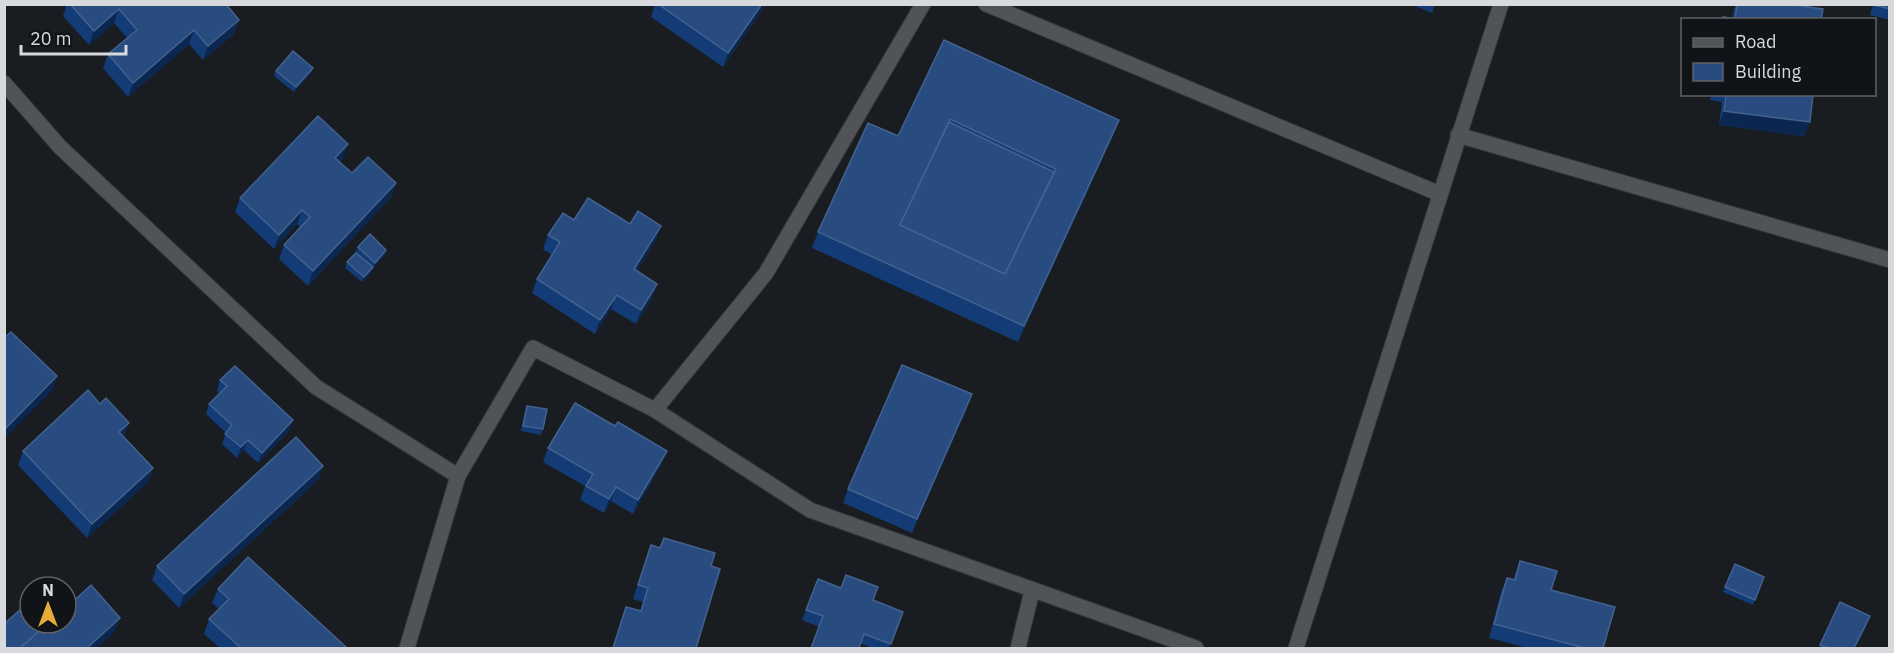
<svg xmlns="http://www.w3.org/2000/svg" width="1894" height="653" font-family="'IBM Plex Sans',sans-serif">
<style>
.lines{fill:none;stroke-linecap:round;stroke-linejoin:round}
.minor-casing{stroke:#333538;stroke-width:17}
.minor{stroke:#505358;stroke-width:15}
.wall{fill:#133b75}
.shaded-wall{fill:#0c274f}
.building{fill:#284c80;stroke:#43628f;stroke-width:1.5;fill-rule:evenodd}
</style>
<rect width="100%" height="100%" fill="#191c21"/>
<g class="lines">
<!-- minor casing -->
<g class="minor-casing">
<g id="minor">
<path d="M986,4L1440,194"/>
<path d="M4,83L60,147L316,387L458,476"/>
<path d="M1458,135L1890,260"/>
<path d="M655,410L766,273L923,4"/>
<path d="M407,648L458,476L533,348L655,410L810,510L1196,648"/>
<path d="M1018,648L1032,591"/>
<path d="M1296,648L1501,4"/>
</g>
</g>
<!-- minor -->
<use href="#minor" class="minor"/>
</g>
<!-- wall -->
<g class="wall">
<path d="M67,4H226L239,20L234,34L203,60L189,44L128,97L103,68L108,54L127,38L114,23L89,45L63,16Z"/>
<path d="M655,4H766L723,67L651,17Z"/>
<path d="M1410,4H1435L1432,13Z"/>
<path d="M1736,4H1787L1821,20H1722L1723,17L1732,19L1733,13Z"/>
<path d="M1873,4H1890V20L1870,15Z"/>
<path d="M944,40L1119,120L1113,136L1018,342L812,248L818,232L898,136Z"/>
<path d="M313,68L311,73L294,92L274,76L276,71Z"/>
<path d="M1711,94H1813L1804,136L1719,125L1722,102L1710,100Z"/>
<path d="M343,158L340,162L352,173L391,197L308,286L279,259L284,245L300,227L297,224L274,249L235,212L240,198Z"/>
<path d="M574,220L630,224L656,240L637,270L657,284L652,298L636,324L611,309L595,334L532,293L537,279L552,255L543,249L548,235Z"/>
<path d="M358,247L386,250L384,256L372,268L371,273L362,282L345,268L347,262L356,252Z"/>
<path d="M220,380L293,420L289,431L258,463L244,450L237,458L222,444L226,433L206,414L209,404L220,393L217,391Z"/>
<path d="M527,406L543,429L541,435L521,431L525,411Z"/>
<path d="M967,408L912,533L843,503L848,489Z"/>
<path d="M615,426L667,451L661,465L633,514L611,501L604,513L580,500L585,486L543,462L548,448Z"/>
<path d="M124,437L153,468L148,482L87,538L18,465L23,451Z"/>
<path d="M323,466L318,480L179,608L152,580L157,566Z"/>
<path d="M651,545L711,566L696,648H613L626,607L641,611L643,602L633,599Z"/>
<path d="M1520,561L1551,590L1603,648H1528L1489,638L1501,592L1507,578L1513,580Z"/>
<path d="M1735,564L1764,577L1753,605L1723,592Z"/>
<path d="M818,579L903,612L889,648H872L802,620Z"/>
<path d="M218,589L347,648H220L204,634L209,619L219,609L212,603Z"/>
<path d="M1866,627L1855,648H1818L1820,645Z"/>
</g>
<!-- shaded-wall -->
<g class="shaded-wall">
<path d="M762,4H766L723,67L728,53Z"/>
<path d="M119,9L114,23L89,45L94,31Z"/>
<path d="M239,20L234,34L203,60L208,46Z"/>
<path d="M194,30L189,44L128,97L133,83Z"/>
<path d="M313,68L311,73L294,92L296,87Z"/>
<path d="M1724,111L1810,122L1804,136L1719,125Z"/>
<path d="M1119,120L1113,136L1018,342L1024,326Z"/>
<path d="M348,144L343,158L330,172L335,158Z"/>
<path d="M396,183L391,197L308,286L313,271Z"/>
<path d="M302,210L297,224L274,249L279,235Z"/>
<path d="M661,226L656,240L629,283L634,269Z"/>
<path d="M386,250L384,256L373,268L375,263Z"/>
<path d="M373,267L371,273L362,282L364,277Z"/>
<path d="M657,284L652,298L636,324L641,310Z"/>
<path d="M617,295L611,309L595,334L600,320Z"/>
<path d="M57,376L52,391L4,439V430Z"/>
<path d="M972,394L967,408L912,533L917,519Z"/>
<path d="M293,420L289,431L258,463L262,453Z"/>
<path d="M129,423L124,437L119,432Z"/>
<path d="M248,440L244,450L237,458L241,447Z"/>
<path d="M667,451L661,465L633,514L638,500Z"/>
<path d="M323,466L318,480L179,608L184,594Z"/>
<path d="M153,468L148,482L87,538L92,524Z"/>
<path d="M616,487L611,501L604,513L609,499Z"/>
<path d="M1870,616L1866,627L1855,648H1854Z"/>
<path d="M120,618L115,632L97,648H87Z"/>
</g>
<!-- building -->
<g class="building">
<path d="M70,4H226L239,20L208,46L194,30L133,83L108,54L137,30L119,9L94,31Z"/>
<path d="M658,4H762L728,53Z"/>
<path d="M1737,4H1787L1823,9L1821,20H1723V17L1735,19Z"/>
<path d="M1874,4H1890V9L1874,5Z"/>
<path d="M944,40L1119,120L1024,326L818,232L868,123L898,136ZM950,119L1056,169L1005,274L900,225Z"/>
<path d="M293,51L313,68L296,87L276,71Z"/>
<path d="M1726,94H1813L1810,122L1724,111Z"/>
<path d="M318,116L348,144L335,158L352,173L368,157L396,183L313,271L284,245L310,217L302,210L279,235L240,198Z"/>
<path d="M949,122L1054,172L1005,274L900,225Z"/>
<path d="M588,198L630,224L638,211L661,226L634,269L657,284L641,310L617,295L600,320L537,279L560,242L548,235L563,213L574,220Z"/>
<path d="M370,234L386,250L375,263L358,247Z"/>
<path d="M356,253L373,267L364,277L347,262Z"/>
<path d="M11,332L57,376L4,430V338Z"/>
<path d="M902,365L972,394L917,519L848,489Z"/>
<path d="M235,366L293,420L262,453L248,440L241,447L225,434L232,425L209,404L227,386L220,380Z"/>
<path d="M88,390L100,404L106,398L129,423L119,432L153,468L92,524L23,451Z"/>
<path d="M575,403L615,426L618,422L667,451L638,500L616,487L609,499L586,486L593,474L548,448Z"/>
<path d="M527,406L547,409L543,429L523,426Z"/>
<path d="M296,437L323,466L184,594L157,566Z"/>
<path d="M664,538L715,553L711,566L720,569L696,648H613L626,607L641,611L648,588L638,585L651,545L660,548Z"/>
<path d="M248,557L347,648H241L209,619L229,599L218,589Z"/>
<path d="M1520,561L1557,571L1551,590L1615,607L1603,648H1585L1494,624L1507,578L1515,580Z"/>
<path d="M1735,564L1764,577L1755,600L1725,587Z"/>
<path d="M846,575L878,587L873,600L903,612L891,644L864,634L859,648H811L823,616L806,610L818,579L841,588Z"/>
<path d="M91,585L120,618L87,648H20L48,623H66V608Z"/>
<path d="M30,601V623H48L20,648H4V624Z"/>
<path d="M1840,602L1870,616L1854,648H1828L1820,645Z"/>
</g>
<!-- border -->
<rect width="1894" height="653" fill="none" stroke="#d7d9dd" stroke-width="12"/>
<!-- legend -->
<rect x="1681" y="18" width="195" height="78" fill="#101317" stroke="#606266" stroke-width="1.5"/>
<rect x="1693" y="38" width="30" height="9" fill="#505358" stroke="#606266" stroke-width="1.5"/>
<text x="1735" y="48" font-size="18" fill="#d7d9dd">Road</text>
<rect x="1693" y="63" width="30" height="18" fill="#284c80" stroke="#606266" stroke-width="1.5"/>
<text x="1735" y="78" font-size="18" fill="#d7d9dd">Building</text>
<!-- north arrow -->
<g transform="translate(48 605)"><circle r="28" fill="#101317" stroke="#606266" stroke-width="1.5"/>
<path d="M0-4.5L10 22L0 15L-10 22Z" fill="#e8ab37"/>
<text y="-9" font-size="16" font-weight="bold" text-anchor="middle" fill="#d7d9dd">N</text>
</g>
<!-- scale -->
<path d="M21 45v9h105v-9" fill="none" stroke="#d7d9dd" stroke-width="3"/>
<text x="30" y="45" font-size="18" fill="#d7d9dd" stroke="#101317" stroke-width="4.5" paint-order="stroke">20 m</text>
</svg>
